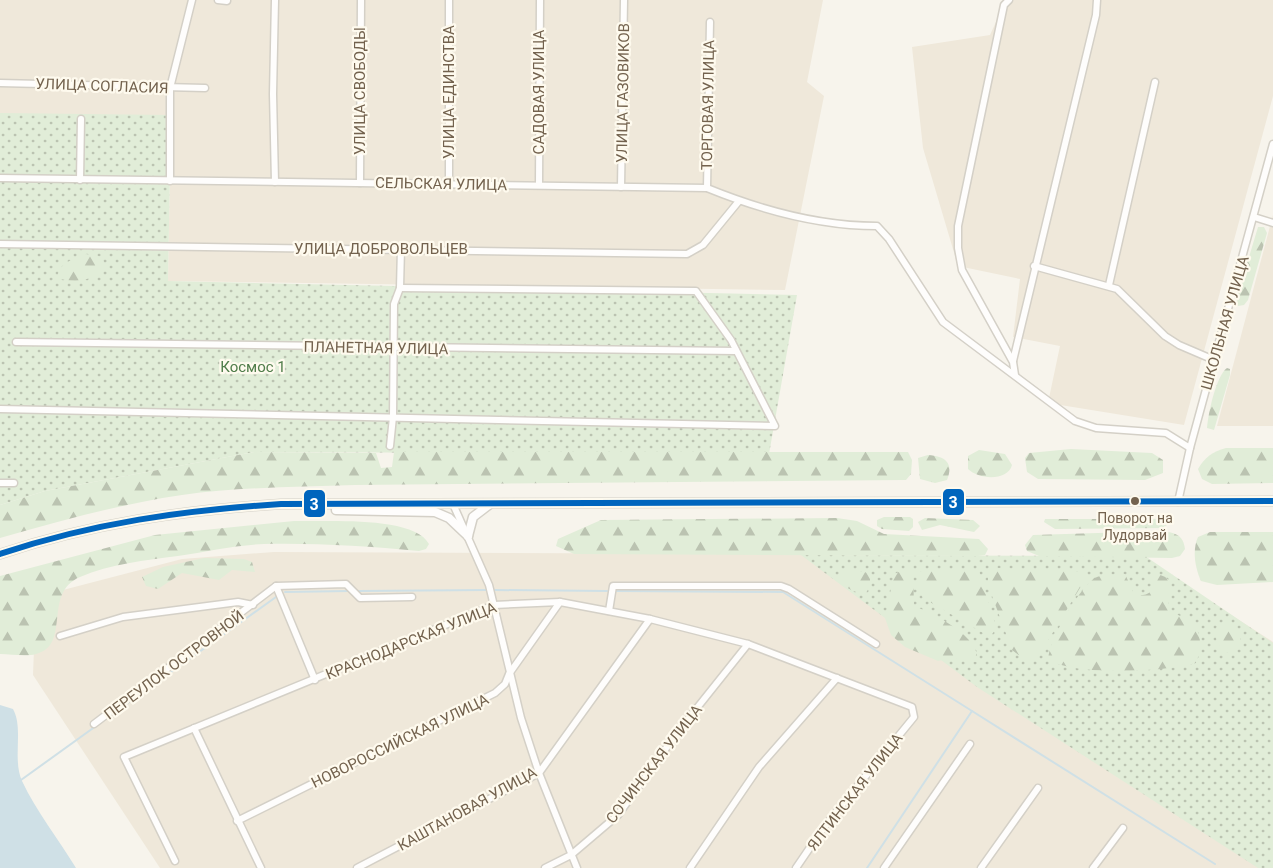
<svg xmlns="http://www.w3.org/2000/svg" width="1273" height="868" font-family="Roboto,sans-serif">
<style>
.residential{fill:#efe8da}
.grass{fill:url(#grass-dots)}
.forest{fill:url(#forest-firs)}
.water{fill:#cfe0e6}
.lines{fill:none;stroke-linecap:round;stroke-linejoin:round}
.stream{stroke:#cfe0e6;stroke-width:2}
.street-casing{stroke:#d4d0c7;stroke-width:9}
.secondary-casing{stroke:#d4d0c7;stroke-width:11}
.street{stroke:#fefdfc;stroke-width:6}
.secondary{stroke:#fefdfc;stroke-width:8}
.bus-1-casing{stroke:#fefaee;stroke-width:10}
.bus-1{stroke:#0065bd;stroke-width:6}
.bus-dot{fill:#73624e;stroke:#fefaee;stroke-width:2}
.labels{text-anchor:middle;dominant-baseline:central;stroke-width:4.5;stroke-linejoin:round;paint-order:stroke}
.bus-label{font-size:14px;fill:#73624e;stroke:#fefaee}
.street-label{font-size:15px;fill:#73624e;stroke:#fefaee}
.park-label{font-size:15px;fill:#507d4a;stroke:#fefaee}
.line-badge{stroke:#fefaee;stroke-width:2}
.badge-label{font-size:16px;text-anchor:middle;font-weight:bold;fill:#fff}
</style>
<defs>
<pattern id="grass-dots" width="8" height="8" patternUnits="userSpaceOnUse" patternTransform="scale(1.5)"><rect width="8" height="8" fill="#e1edd8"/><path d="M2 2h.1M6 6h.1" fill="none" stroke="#bbc3b1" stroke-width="1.8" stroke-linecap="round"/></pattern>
<pattern id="forest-firs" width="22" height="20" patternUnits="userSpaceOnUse" patternTransform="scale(1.5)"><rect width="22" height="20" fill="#e1edd8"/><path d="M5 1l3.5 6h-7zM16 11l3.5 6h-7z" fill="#bbc3b1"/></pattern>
</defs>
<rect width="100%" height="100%" fill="#f7f4ec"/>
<!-- residential -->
<g class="residential">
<path d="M0,0H823L807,82L824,96L785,290L168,281L171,116L0,114Z"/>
<path d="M1006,0H1273V96L1184,425L1048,403L1060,346L1013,337L1020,279L958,266L923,148L912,47L990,35Z"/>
<path d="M1273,215V426H1217Z"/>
<path d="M274,552L764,554L1146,560L1273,642V868H160L33,675L36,597L182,559Z"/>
</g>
<!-- grass -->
<g class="grass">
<path d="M0,113L171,115L168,281L797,295L769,454L254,452L45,491L0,505Z"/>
<path d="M801,555L1145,556L1273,643V868H1258L977,687Z"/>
</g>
<!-- forest -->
<g class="forest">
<path d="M1258,227H1264L1267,233L1248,300L1244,305L1238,306L1235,304Z"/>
<path d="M86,254L102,257L104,263C99,281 74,284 58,278C57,263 74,259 86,254Z"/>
<path d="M1227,368L1230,369V375L1214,430L1207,428C1208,414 1216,376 1227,368Z"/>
<path d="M1226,448H1273V483L1212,484L1202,479L1198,469C1205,457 1212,452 1226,448Z"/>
<path d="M1071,449L1152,453L1163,460V473L1145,480L1038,479L1027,472L1025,458L1029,453Z"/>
<path d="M979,450L1005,454L1012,465C1008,481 979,480 968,469V456Z"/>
<path d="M254,452L376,453L381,468L392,467L394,452H908L912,460L911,474L906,480L355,485C298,487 239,487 182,495C120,504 60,521 0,538V505L45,491Z"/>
<path d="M928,455C945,456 954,463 947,480L935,483L920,479L918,458Z"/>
<path d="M884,517H910L913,519V527L909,531L882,529L877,526V520Z"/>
<path d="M837,518L857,521L884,534L979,539L988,549L985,555L978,556L574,554L556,546L558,539L601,520Z"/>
<path d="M925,518L973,520L980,526L974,532L940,525L922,530L918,522Z"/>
<path d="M1045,519H1156L1166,522L1167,525L1162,528L1055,529L1044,522Z"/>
<path d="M294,521C324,522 414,515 429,544L426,549L419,551C367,546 316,543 264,544C235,545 206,552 178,556C146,560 110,564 80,577C42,593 72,645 36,654C26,657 11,654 0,654V576L155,535Z"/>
<path d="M1163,531C1176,533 1183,535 1185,549L1180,556L1172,558L1039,556L1027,551L1025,545L1033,535Z"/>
<path d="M1210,532H1273V582L1217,585L1201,581C1195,568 1192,550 1198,537Z"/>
<path d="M204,558L244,559L252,562L255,572L232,570L219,580L182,573L158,589L146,586L142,577L163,567Z"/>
<path d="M995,568L1084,572L1086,578L1038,657L1025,660L1012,650L988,585V574Z"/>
<path d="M844,569L870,573V586L866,593C856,594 841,587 839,577Z"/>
<path d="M962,569L979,571L995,623V630L990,637L923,598L919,589V572L922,571Z"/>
<path d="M904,570H913L914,606C933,613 983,638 977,662L951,658L938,661L905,647L891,635L885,618L894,574Z"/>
<path d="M1125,574L1134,594C1142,596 1147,596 1153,589L1150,576C1158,573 1166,575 1171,583L1168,608C1174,614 1181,616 1188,620C1203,630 1202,649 1196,663C1165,672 1076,676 1049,660C1045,647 1082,582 1097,577C1105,574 1116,575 1125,574Z"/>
<path d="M1221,624C1239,626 1243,632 1239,649L1226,653C1217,645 1215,640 1216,628Z"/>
</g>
<!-- water -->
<path class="water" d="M0,705L13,709C24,729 12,758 22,781C36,811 59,840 76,868H0Z"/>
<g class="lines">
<!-- stream -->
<g class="stream">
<path d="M495,590L607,591"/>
<path d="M359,591L486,590"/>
<path d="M617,591L783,592L972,711"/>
<path d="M285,592L349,591"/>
<path d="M100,723L276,597"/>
<path d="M21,780L96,726"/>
<path d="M867,868L972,711L1215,864"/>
</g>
<!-- street casing -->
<g class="street-casing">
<g id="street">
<path d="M218,0L227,1"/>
<path d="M275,0L273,94L275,182"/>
<path d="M1009,0L1004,5L958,226V248L962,270L1013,362L1015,375"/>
<path d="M0,83L205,88"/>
<path d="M0,178L707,188C761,210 817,226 877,226L889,239L943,322L1075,421L1096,428L1166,433L1190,448"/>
<path d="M80,180L81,119"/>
<path d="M170,181V88L192,0"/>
<path d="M360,183L361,0"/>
<path d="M449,183V0"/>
<path d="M539,185L540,0"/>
<path d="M621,187L624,0"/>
<path d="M707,188L710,22"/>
<path d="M1254,217L1273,223"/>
<path d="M0,244L687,254L703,245L739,201"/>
<path d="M1034,266L1117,289L1165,336L1179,345L1214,360"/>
<path d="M1109,285L1155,82"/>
<path d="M16,342L736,351"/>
<path d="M1013,361L1096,15L1097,0"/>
<path d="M0,409L775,426L731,340L696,291L400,288"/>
<path d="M390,446L393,417L394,304L400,288L401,248"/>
<path d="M0,483H14"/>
<path d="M1178,502L1190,448L1273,144"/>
<path d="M453,504L489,585L521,718L539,773L577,868"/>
<path d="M276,586L315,680"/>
<path d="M609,611L613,586H781L789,589L876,644"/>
<path d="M60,636L123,617L238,602L253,605"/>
<path d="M94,724L276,586L346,584L360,598L412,597"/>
<path d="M194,728L261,868"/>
<path d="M237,821L495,693L505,684L509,674L560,602"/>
<path d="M175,861L124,757L494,605L560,602L650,619L748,644L912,707L914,717L824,827L796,868"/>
<path d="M357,868L539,773L650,619"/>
<path d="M545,868L571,855L618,815L677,733L748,644"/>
<path d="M690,868L759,767L837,678"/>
<path d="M884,868L970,744"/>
<path d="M981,868L1038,788"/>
<path d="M1093,868L1123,828"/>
</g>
</g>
<!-- secondary casing -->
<g class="secondary-casing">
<g id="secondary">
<path d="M336,510L435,512L449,518L468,536"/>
<path d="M468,536L473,517L490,504"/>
<path d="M0,554C92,523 185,510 281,504L1273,501"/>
</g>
</g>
<!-- street -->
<use href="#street" class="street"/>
<!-- secondary -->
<use href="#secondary" class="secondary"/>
<!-- bus-1 casing -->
<g class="bus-1-casing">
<path id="bus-1" d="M0,554C92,523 185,510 281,504L1273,501"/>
</g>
<!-- bus-1 -->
<use href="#bus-1" class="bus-1"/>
</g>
<!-- markers -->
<circle class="bus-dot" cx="1135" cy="501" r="5"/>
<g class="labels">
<!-- bus labels -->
<g class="bus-label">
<text x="1135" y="518">Поворот на<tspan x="1135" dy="17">Лудорвай</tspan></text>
</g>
<!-- street labels -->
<g class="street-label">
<text transform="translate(102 86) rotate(2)">УЛИЦА СОГЛАСИЯ</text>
<text transform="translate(360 91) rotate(-90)">УЛИЦА СВОБОДЫ</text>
<text transform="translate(449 92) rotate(-90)">УЛИЦА ЕДИНСТВА</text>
<text transform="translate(539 92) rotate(-90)">САДОВАЯ УЛИЦА</text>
<text transform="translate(623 93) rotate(-89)">УЛИЦА ГАЗОВИКОВ</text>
<text transform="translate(708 105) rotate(-89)">ТОРГОВАЯ УЛИЦА</text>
<text transform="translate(441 184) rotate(1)">СЕЛЬСКАЯ УЛИЦА</text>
<text x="381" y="249">УЛИЦА ДОБРОВОЛЬЦЕВ</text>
<text transform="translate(1225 323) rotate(-74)">ШКОЛЬНАЯ УЛИЦА</text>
<text transform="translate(376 348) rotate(1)">ПЛАНЕТНАЯ УЛИЦА</text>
<text transform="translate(411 641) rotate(-22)">КРАСНОДАРСКАЯ УЛИЦА</text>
<text transform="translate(174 665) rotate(-37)">ПЕРЕУЛОК ОСТРОВНОЙ</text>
<text transform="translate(400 741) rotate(-26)">НОВОРОССИЙСКАЯ УЛИЦА</text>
<text transform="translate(654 764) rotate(-52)">СОЧИНСКАЯ УЛИЦА</text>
<text transform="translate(855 792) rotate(-52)">ЯЛТИНСКАЯ УЛИЦА</text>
<text transform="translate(467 809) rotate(-29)">КАШТАНОВАЯ УЛИЦА</text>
</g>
<!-- park labels -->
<g class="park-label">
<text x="253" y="367">Космос 1</text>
</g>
</g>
<g class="line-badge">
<rect x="942" y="488" width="23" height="28" rx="6" fill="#0065bd"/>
<rect x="303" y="489" width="23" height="29" rx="6" fill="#0065bd"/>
</g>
<g class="badge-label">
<text x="953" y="508">3</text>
<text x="314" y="510">3</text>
</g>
</svg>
